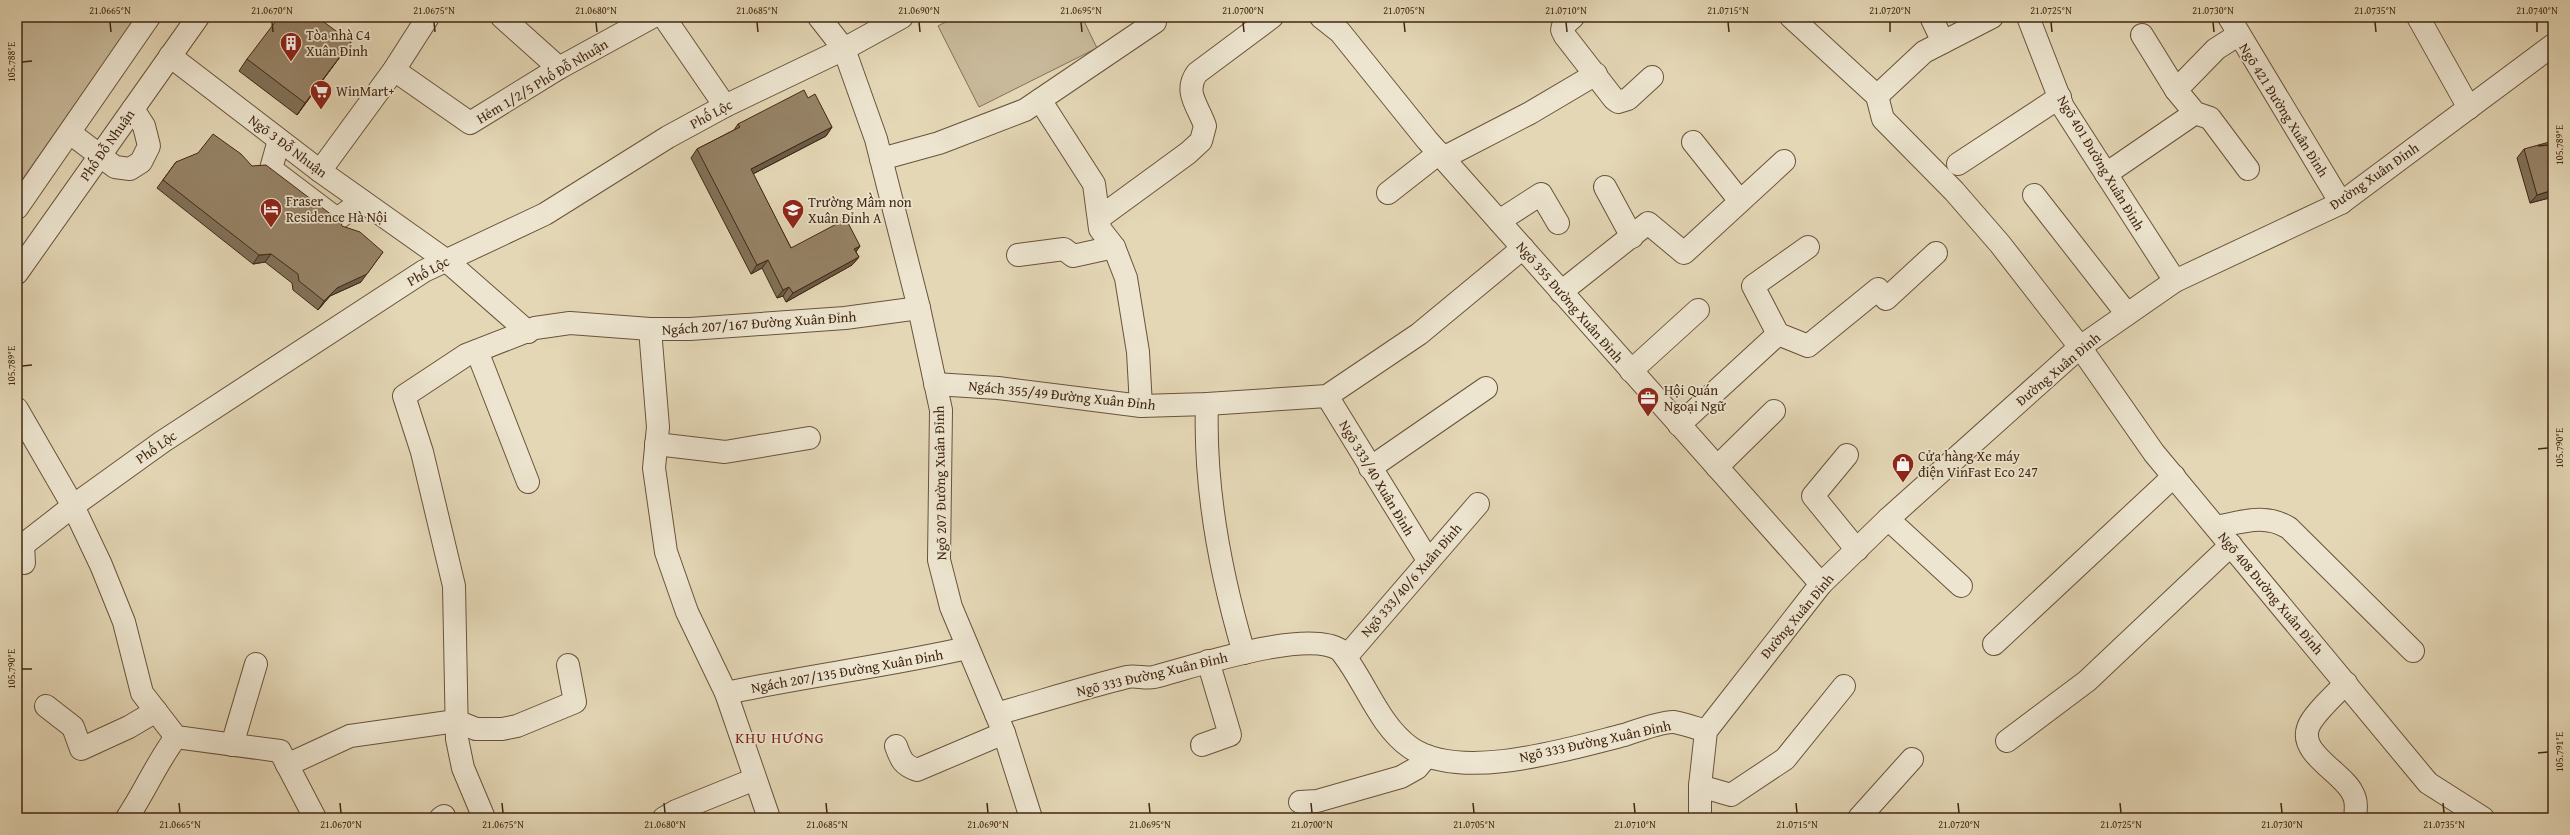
<svg xmlns="http://www.w3.org/2000/svg" width="2570" height="835" font-family="'Gentium Book Plus',serif">
<style>
.green{fill:#c8b99a;stroke:#857056}
.lines{fill:none;stroke-linecap:round;stroke-linejoin:round}
.minor-casing{stroke:#6a533a;stroke-width:24}
.minor{stroke:#ede5d0;stroke-width:22}
.wall{fill:#817159;stroke:#422711}
.shaded-wall{fill:#695c48;stroke:#422711}
.building{fill:#968367;stroke:#422711}
.ticks{fill:none;stroke:#422711;stroke-width:1.5}
.labels{text-anchor:middle;dominant-baseline:central;stroke-width:3.5;stroke-linejoin:round;paint-order:stroke}
.poi-label{font-size:14px;fill:#422711;stroke:#ede5d0;text-anchor:start}
.street-label{font-size:14px;fill:#422711;stroke:#ede5d0}
.neighbourhood-label{font-size:15px;letter-spacing:1px;fill:#7a1f14;stroke:#ede5d0}
.neatline{fill:none;stroke:#422711;stroke-width:1.5}
.ticks-label{font-size:10px;text-anchor:middle;fill:#422711}
</style>
<rect width="100%" height="100%" fill="#e4d7b6"/>
<filter id="stains"><feTurbulence type="fractalNoise" baseFrequency=".005" numOctaves="4"/><feColorMatrix values="0 0 0 0 .2 0 0 0 0 .09 0 0 0 0 .02 0 0 0 .5 -.17"/></filter>
<radialGradient id="worn" r=".72"><stop offset=".6" stop-color="#630" stop-opacity="0"/><stop offset="1" stop-color="#630" stop-opacity=".3"/></radialGradient>
<!-- green -->
<g class="green">
<path d="M17,17H136L17,187Z"/>
<path d="M955,17H1082L1097,48L979,107L938,26Z"/>
</g>
<g class="lines">
<!-- minor casing -->
<g class="minor-casing">
<g id="minor">
<path d="M502,17L559,68"/>
<path d="M664,17L725,106"/>
<path d="M819,17L844,49L876,139L919,308L941,410L939,560L951,607L1004,733L1031,818"/>
<path d="M1321,17L1340,32L1427,140L1821,584"/>
<path d="M1573,17L1563,26L1562,30L1565,36L1614,99L1618,102L1628,99L1652,77"/>
<path d="M1791,17L1877,96L1883,119L1954,191L2000,244L2080,347L2154,453L2428,783L2483,818"/>
<path d="M1931,17L1943,42"/>
<path d="M2028,17L2063,107L2175,281"/>
<path d="M2229,17L2341,203"/>
<path d="M2418,17L2469,108"/>
<path d="M2142,35L2176,90L2195,113L2210,118L2248,169"/>
<path d="M170,56L320,171L447,261L528,332"/>
<path d="M394,70L470,123L559,68L652,17"/>
<path d="M2176,90L2216,49L2238,35"/>
<path d="M1877,96L1924,52L1992,17"/>
<path d="M1040,100L1094,184L1100,229L1114,247L1126,278L1138,352L1141,406"/>
<path d="M70,133L115,167L130,169L141,162L149,146L144,126L133,109"/>
<path d="M279,140L271,169L337,219L362,201"/>
<path d="M1693,142L1740,201"/>
<path d="M1443,158L1530,113L1596,74"/>
<path d="M881,159L939,143L1025,110L1155,22"/>
<path d="M1958,164L2060,97"/>
<path d="M320,171L394,70L428,17"/>
<path d="M2106,174L2195,113"/>
<path d="M1605,187L1632,237"/>
<path d="M1388,193L1439,153"/>
<path d="M2034,195L2127,314"/>
<path d="M17,208L149,17"/>
<path d="M1099,218L1188,153L1201,141L1205,126C1199,107 1183,92 1197,73L1272,17"/>
<path d="M1499,221L1541,194L1558,223"/>
<path d="M1808,247L1753,286L1778,334L1808,346L1878,289L1886,299L1936,253"/>
<path d="M1018,255L1064,249L1073,256L1114,247"/>
<path d="M17,273L198,17"/>
<path d="M1561,292L1648,223L1684,253L1784,161"/>
<path d="M650,329L658,427L654,468L666,552L687,612L726,693L769,818"/>
<path d="M477,351L528,482"/>
<path d="M1631,371L1698,310"/>
<path d="M935,384L998,388L1141,406L1207,404L1327,396L1419,334L1523,248"/>
<path d="M1327,396L1428,560"/>
<path d="M1207,404C1204,489 1220,572 1244,653"/>
<path d="M17,409L73,506L162,442L424,271L545,214L668,137L725,106L844,49L902,17"/>
<path d="M1679,425L1778,334"/>
<path d="M656,444L725,452L809,438"/>
<path d="M1847,455L1813,496L1857,550"/>
<path d="M1717,467L1774,411"/>
<path d="M1370,468L1486,388"/>
<path d="M1888,519L1961,586"/>
<path d="M2216,527C2242,522 2265,513 2289,528L2413,651"/>
<path d="M24,563L23,545L73,506L101,565L124,622L142,693L176,737L280,751L315,818"/>
<path d="M1994,644L2174,476"/>
<path d="M1346,657L1478,504"/>
<path d="M2346,683C2336,694 2312,715 2308,728C2299,754 2344,773 2353,794C2357,801 2356,810 2355,818"/>
<path d="M726,693C806,676 887,666 967,648"/>
<path d="M46,706L73,727L81,749L129,727L156,711"/>
<path d="M996,714C1039,702 1083,688 1127,677C1136,675 1145,679 1154,677C1193,667 1307,628 1340,650C1365,680 1378,725 1411,748C1462,782 1568,749 1624,735C1636,731 1663,721 1674,722C1685,724 1696,728 1706,731"/>
<path d="M2007,741L2087,681L2231,545"/>
<path d="M232,745L256,664"/>
<path d="M1202,745L1230,735L1208,661"/>
<path d="M896,746C901,760 903,765 917,770L1004,733"/>
<path d="M287,765L350,736L456,721L476,729H502L517,726L575,702L568,665"/>
<path d="M1700,786L1731,795L1785,759L1844,686"/>
<path d="M1300,802L1317,801L1401,777L1417,768L1427,756"/>
<path d="M127,818C145,791 157,762 176,737"/>
<path d="M441,818L444,816"/>
<path d="M484,818L463,768L457,739L454,586L422,452L404,396L466,355L535,328L570,323L650,329H690L845,318L919,308"/>
<path d="M664,818L676,811L755,779"/>
<path d="M1700,818V786L1706,731L1821,584L1888,519L2080,347L2175,281L2341,203L2553,45"/>
<path d="M1859,818L1912,759"/>
</g>
</g>
<!-- minor -->
<use href="#minor" class="minor"/>
</g>
<!-- wall -->
<g class="wall">
<path d="M351,42L297,115L239,71L247,59Z"/>
<path d="M808,98L832,127L826,136L753,174L791,248L860,246L856,252L859,257L852,265L786,302L783,296L777,298L762,268L751,274L691,158L697,149L734,130L738,124Z"/>
<path d="M2524,149L2553,197L2530,203L2517,158Z"/>
<path d="M176,162L252,166L361,282L330,296L318,310L293,290L292,283L265,262L253,264L157,188Z"/>
</g>
<!-- shaded-wall -->
<g class="shaded-wall">
<path d="M351,42L342,54L297,115L305,103Z"/>
<path d="M832,127L826,136L745,178L751,169Z"/>
<path d="M2553,190V197L2530,203L2537,195Z"/>
<path d="M860,246L853,255L854,249Z"/>
<path d="M383,252L361,282L330,296L318,310L324,301L337,288Z"/>
<path d="M271,254L265,262L253,264L259,255Z"/>
<path d="M859,257L852,265L786,302L793,293Z"/>
<path d="M768,260L762,268L751,274L757,265Z"/>
<path d="M789,287L783,296L777,298L783,290Z"/>
</g>
<!-- building -->
<g class="building">
<path d="M279,17H317L351,42L305,103L247,59Z"/>
<path d="M804,90L808,98L815,94L832,127L751,169L791,248L846,219L860,246L854,249L859,257L793,293L789,287L783,290L768,260L757,265L697,149L740,127L738,124Z"/>
<path d="M213,134L241,154L252,166L266,165L341,222L342,226L360,232L383,252L367,274L337,288L324,301L299,281L298,274L271,254L259,255L163,180L176,162L198,153Z"/>
<path d="M2553,141V190L2537,195L2524,149Z"/>
</g>
<!-- ticks -->
<path class="ticks" d="M110,22L111,32M272,22L273,32M434,22L435,32M596,22L597,32M757,22L758,32M919,22L920,32M1081,22L1082,32M1243,22L1244,32M1404,22L1405,32M1566,22L1567,32M1728,22L1729,32M1890,22V32M2051,22L2052,32M2213,22L2214,32M2375,22L2376,32M2537,22V32M22,62L32,61M2538,146L2548,145M22,366L32,365M2538,449L2548,448M22,669H32M2538,753L2548,752M179,803L180,813M340,803L341,813M502,803L503,813M664,803L665,813M826,803L827,813M987,803L988,813M1149,803L1150,813M1311,803L1312,813M1473,803L1474,813M1634,803L1635,813M1796,803L1797,813M1958,803L1959,813M2120,803L2121,813M2281,803L2282,813M2443,803L2444,813"/>
<!-- icons -->
<defs>
<g id="building-pin" transform="scale(1.15)"><path d="M0 17L-7.5 6A9.5 9.5 0 1 1 7.5 6Z" fill="#8f2418" stroke="#ede5d0"/><path d="M-4-6H4V6H1V3H-1V6H-4ZM-2.5-4.3h1.7v1.8h-1.7ZM.8-4.3h1.7v1.8H.8ZM-2.5-1h1.7V.8h-1.7ZM.8-1h1.7V.8H.8Z" fill="#fff"/></g>
<g id="supermarket-pin" transform="scale(1.15)"><path d="M0 17L-7.5 6A9.5 9.5 0 1 1 7.5 6Z" fill="#8f2418" stroke="#ede5d0"/><path d="M-6-5.5h2.5l.6 2H6L4.5 2H-2.5L-4.4-4H-6ZM-1.5 3.2a1.3 1.3 0 1 0 .1 0ZM3 3.2a1.3 1.3 0 1 0 .1 0Z" fill="#fff"/></g>
<g id="hotel-pin" transform="scale(1.15)"><path d="M0 17L-7.5 6A9.5 9.5 0 1 1 7.5 6Z" fill="#8f2418" stroke="#ede5d0"/><path d="M-6-4.5h1.5V1H6V5H4.5V3h-9V5H-6ZM-4 0a1.8 1.8 0 1 1 3.6 0ZM.5 0V-2.5h3Q6-2.5 6 0Z" fill="#fff"/></g>
<g id="school-pin" transform="scale(1.15)"><path d="M0 17L-7.5 6A9.5 9.5 0 1 1 7.5 6Z" fill="#8f2418" stroke="#ede5d0"/><path d="M0-5L7-2L0 1L-7-2ZM-4 1L0 2.5L4 1V4Q0 6-4 4Z" fill="#fff"/></g>
<g id="office-pin" transform="scale(1.15)"><path d="M0 17L-7.5 6A9.5 9.5 0 1 1 7.5 6Z" fill="#8f2418" stroke="#ede5d0"/><path d="M-6-3h4V-5.5h4V-3h4V5H-6ZM-1-4.5V-3h2v-1.5ZM-6 0V1H6V0Z" fill="#fff"/></g>
<g id="shop-pin" transform="scale(1.15)"><path d="M0 17L-7.5 6A9.5 9.5 0 1 1 7.5 6Z" fill="#8f2418" stroke="#ede5d0"/><path d="M-5-2.5h2.3a2.7 3.5 0 0 1 5.4 0H5L5.5 6h-11ZM-1.5-2.5h3a1.5 2.3 0 0 0-3 0Z" fill="#fff"/></g>
</defs>
<g fill-rule="evenodd">
<use href="#building-pin" x="291" y="43"/>
<use href="#supermarket-pin" x="321" y="91"/>
<use href="#hotel-pin" x="271" y="209"/>
<use href="#school-pin" x="793" y="210"/>
<use href="#office-pin" x="1648" y="398"/>
<use href="#shop-pin" x="1903" y="464"/>
</g>
<g class="labels">
<!-- poi labels -->
<g class="poi-label">
<text x="306" y="35">Tòa nhà C4<tspan x="306" dy="16">Xuân Đỉnh</tspan></text>
<text x="336" y="91">WinMart+</text>
<text x="286" y="201">Fraser<tspan x="286" dy="16">Residence Hà Nội</tspan></text>
<text x="808" y="202">Trường Mầm non<tspan x="808" dy="16">Xuân Đỉnh A</tspan></text>
<text x="1664" y="390">Hội Quán<tspan x="1664" dy="16">Ngoại Ngữ</tspan></text>
<text x="1918" y="456">Cửa hàng Xe máy<tspan x="1918" dy="16">điện VinFast Eco 247</tspan></text>
</g>
<!-- street labels -->
<g class="street-label">
<text transform="translate(542 81) rotate(-31)">Hẻm 1/2/5 Phố Đỗ Nhuận</text>
<text transform="translate(2284 110) rotate(58)">Ngõ 421 Đường Xuân Đỉnh</text>
<text transform="translate(711 114) rotate(-28)">Phố Lộc</text>
<text transform="translate(107 145) rotate(-55)">Phố Đỗ Nhuận</text>
<text transform="translate(288 146) rotate(37)">Ngõ 3 Đỗ Nhuận</text>
<text transform="translate(2101 163) rotate(59)">Ngõ 401 Đường Xuân Đỉnh</text>
<text transform="translate(2374 176) rotate(-35)">Đường Xuân Đỉnh</text>
<text transform="translate(428 271) rotate(-29)">Phố Lộc</text>
<text transform="translate(1570 302) rotate(49)">Ngõ 355 Đường Xuân Đỉnh</text>
<text transform="translate(759 323) rotate(-4)">Ngách 207/167 Đường Xuân Đỉnh</text>
<text transform="translate(2058 369) rotate(-40)">Đường Xuân Đỉnh</text>
<text transform="translate(1062 395) rotate(6)">Ngách 355/49 Đường Xuân Đỉnh</text>
<text transform="translate(156 447) rotate(-35)">Phố Lộc</text>
<text transform="translate(1377 478) rotate(59)">Ngõ 333/40 Xuân Đỉnh</text>
<text transform="translate(940 483) rotate(-91)">Ngõ 207 Đường Xuân Đỉnh</text>
<text transform="translate(1411 580) rotate(-49)">Ngõ 333/40/6 Xuân Đỉnh</text>
<text transform="translate(2271 593) rotate(50)">Ngõ 408 Đường Xuân Đỉnh</text>
<text transform="translate(1797 616) rotate(-50)">Đường Xuân Đỉnh</text>
<text transform="translate(847 671) rotate(-10)">Ngách 207/135 Đường Xuân Đỉnh</text>
<text transform="translate(1152 674) rotate(-13)">Ngõ 333 Đường Xuân Đỉnh</text>
<text transform="translate(1595 741) rotate(-12)">Ngõ 333 Đường Xuân Đỉnh</text>
</g>
<!-- neighbourhood labels -->
<g class="neighbourhood-label">
<text x="780" y="737">KHU HƯƠNG</text>
</g>
</g>
<!-- margin -->
<rect width="2570" height="835" fill="none" stroke="#e4d7b6" stroke-width="44"/>
<rect x="22" y="22" width="2526" height="791" class="neatline"/>
<g class="ticks-label">
<text x="110" y="14">21.0665°N</text>
<text x="272" y="14">21.0670°N</text>
<text x="434" y="14">21.0675°N</text>
<text x="596" y="14">21.0680°N</text>
<text x="757" y="14">21.0685°N</text>
<text x="919" y="14">21.0690°N</text>
<text x="1081" y="14">21.0695°N</text>
<text x="1243" y="14">21.0700°N</text>
<text x="1404" y="14">21.0705°N</text>
<text x="1566" y="14">21.0710°N</text>
<text x="1728" y="14">21.0715°N</text>
<text x="1890" y="14">21.0720°N</text>
<text x="2051" y="14">21.0725°N</text>
<text x="2213" y="14">21.0730°N</text>
<text x="2375" y="14">21.0735°N</text>
<text x="2537" y="14">21.0740°N</text>
<text transform="translate(11 62) rotate(-90)" y="4">105.788°E</text>
<text transform="translate(2559 145) rotate(-90)" y="4">105.789°E</text>
<text transform="translate(11 366) rotate(-90)" y="4">105.789°E</text>
<text transform="translate(2559 448) rotate(-90)" y="4">105.790°E</text>
<text transform="translate(11 669) rotate(-90)" y="4">105.790°E</text>
<text transform="translate(2559 752) rotate(-90)" y="4">105.791°E</text>
<text x="180" y="828">21.0665°N</text>
<text x="341" y="828">21.0670°N</text>
<text x="503" y="828">21.0675°N</text>
<text x="665" y="828">21.0680°N</text>
<text x="827" y="828">21.0685°N</text>
<text x="988" y="828">21.0690°N</text>
<text x="1150" y="828">21.0695°N</text>
<text x="1312" y="828">21.0700°N</text>
<text x="1474" y="828">21.0705°N</text>
<text x="1635" y="828">21.0710°N</text>
<text x="1797" y="828">21.0715°N</text>
<text x="1959" y="828">21.0720°N</text>
<text x="2121" y="828">21.0725°N</text>
<text x="2282" y="828">21.0730°N</text>
<text x="2444" y="828">21.0735°N</text>
</g>
<rect width="100%" height="100%" filter="url(#stains)"/>
<rect width="100%" height="100%" fill="url(#worn)"/>
</svg>
